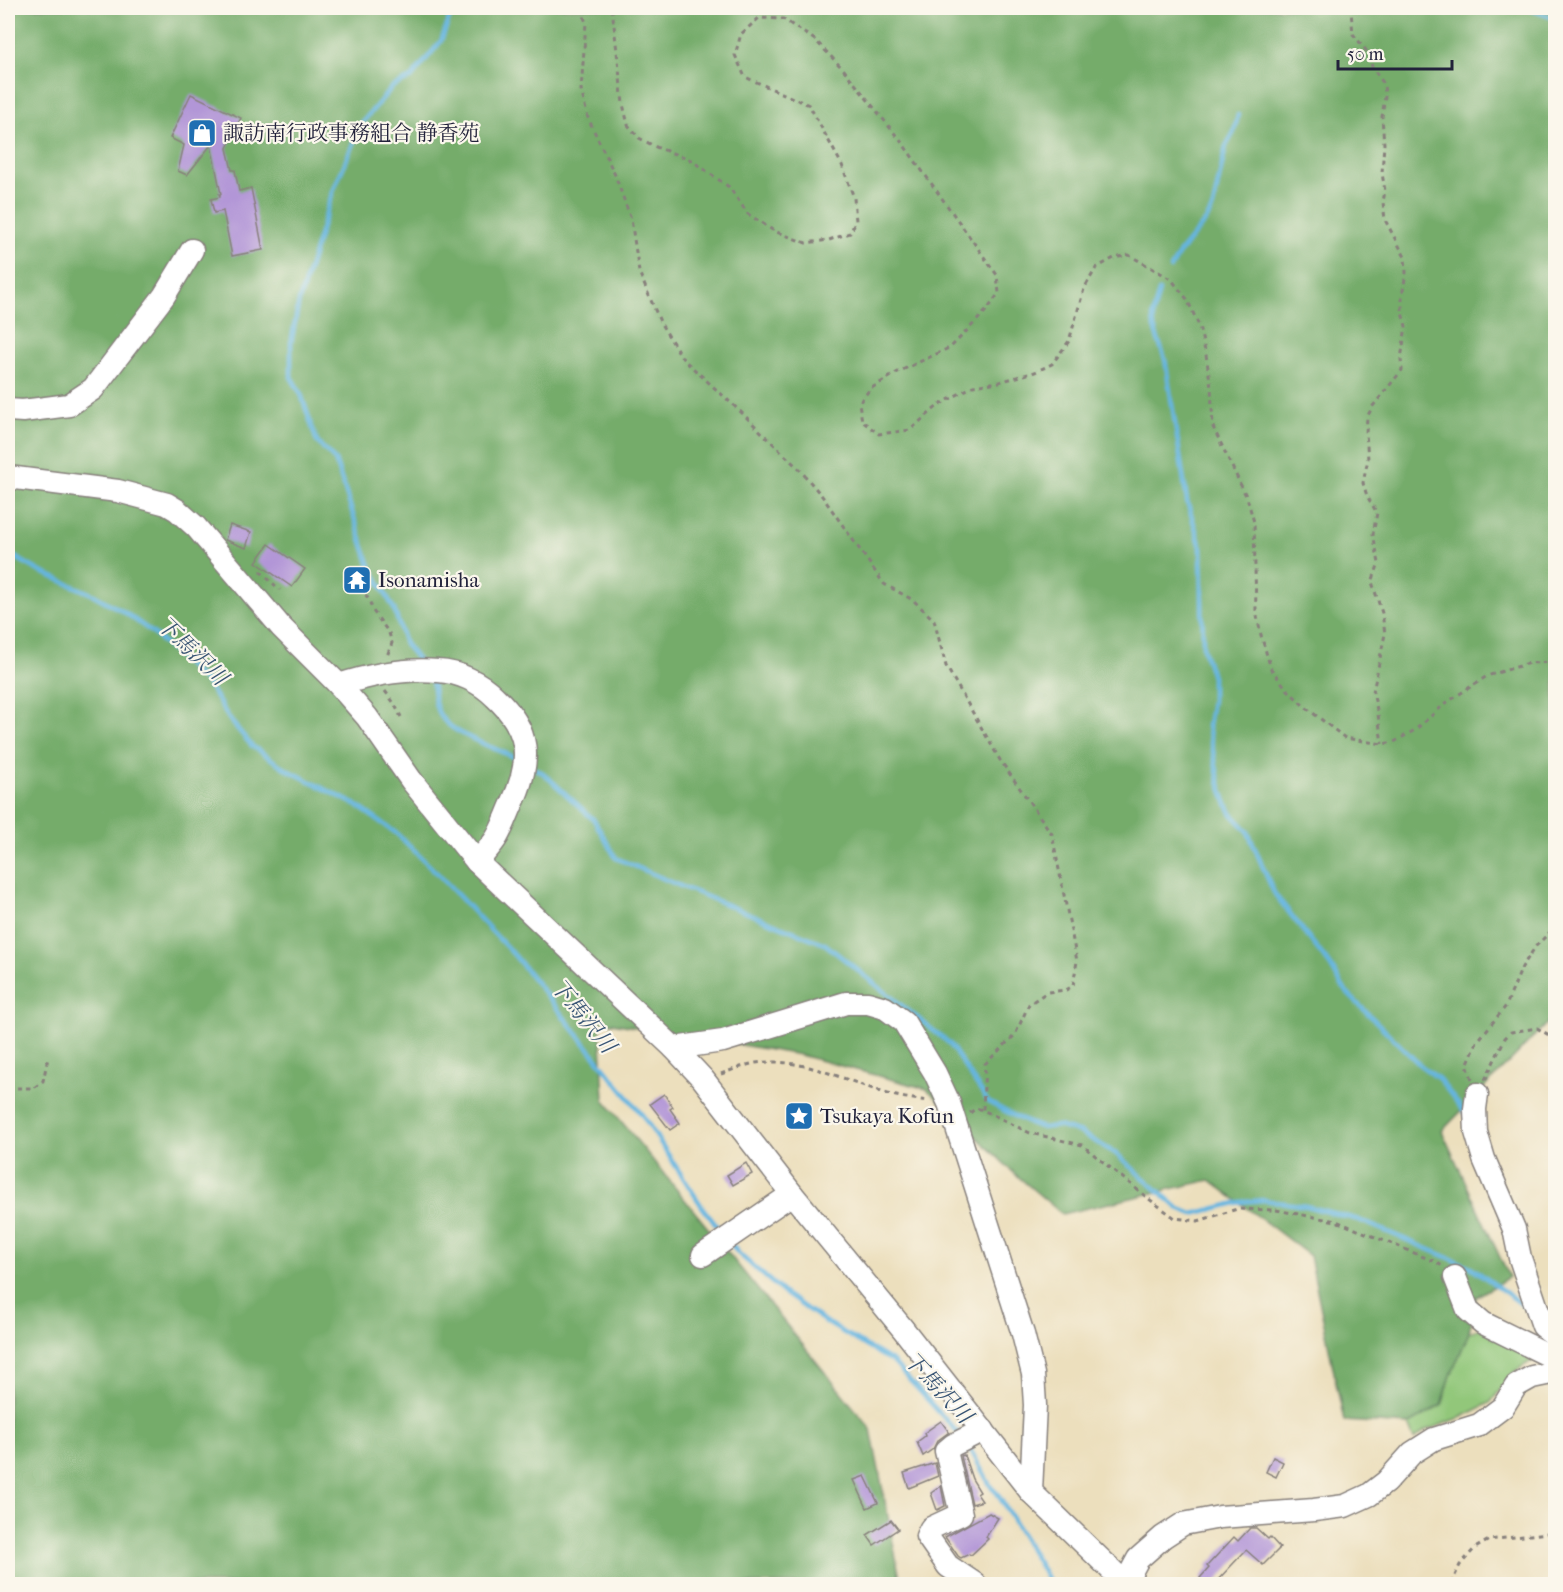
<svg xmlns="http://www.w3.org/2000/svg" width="1563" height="1592" font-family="'IM FELL French Canon','Noto Serif JP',serif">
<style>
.green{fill:#92c77a;stroke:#5a745a;stroke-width:1.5}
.forest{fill:#75ac6a;stroke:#4c6752;stroke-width:1.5}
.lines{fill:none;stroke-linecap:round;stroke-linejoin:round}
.stream{stroke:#65b5e0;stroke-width:4.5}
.building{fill:#b296d7}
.minor-casing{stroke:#87807c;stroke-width:25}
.path{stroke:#87807c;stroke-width:3;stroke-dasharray:4.5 4.5;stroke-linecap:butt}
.minor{stroke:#fff;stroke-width:22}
.labels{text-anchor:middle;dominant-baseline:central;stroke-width:4.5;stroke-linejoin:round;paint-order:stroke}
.poi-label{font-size:21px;fill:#22223b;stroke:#fbf7ec;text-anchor:start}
.water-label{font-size:22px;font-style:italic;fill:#395575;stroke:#fbf7ec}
</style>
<rect width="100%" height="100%" fill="#fbf7ec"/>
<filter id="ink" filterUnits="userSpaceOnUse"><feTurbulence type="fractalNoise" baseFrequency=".0167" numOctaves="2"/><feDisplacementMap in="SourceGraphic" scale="12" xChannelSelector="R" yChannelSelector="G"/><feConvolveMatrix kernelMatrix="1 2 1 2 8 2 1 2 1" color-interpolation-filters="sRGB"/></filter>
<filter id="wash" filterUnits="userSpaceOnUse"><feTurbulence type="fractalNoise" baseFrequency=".008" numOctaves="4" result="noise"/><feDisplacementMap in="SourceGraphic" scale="24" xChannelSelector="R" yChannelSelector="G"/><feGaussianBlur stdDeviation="1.35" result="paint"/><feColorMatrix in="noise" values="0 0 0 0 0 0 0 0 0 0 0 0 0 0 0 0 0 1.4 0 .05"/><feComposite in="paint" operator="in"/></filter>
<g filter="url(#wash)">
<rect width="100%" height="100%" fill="#ecdfbd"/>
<!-- green -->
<path class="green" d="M1481,1328L1535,1359L1515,1371L1490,1403L1462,1417L1427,1430L1414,1439L1408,1425L1442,1405L1451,1375L1469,1332Z"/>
<!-- forest -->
<path class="forest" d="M8,8H1555V1015L1442,1131L1509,1277L1476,1297L1469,1332L1451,1375L1442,1405L1408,1425L1344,1421L1310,1256L1210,1180L1062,1214L1015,1174L927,1089L800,1055L600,1021L604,1100L871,1429L901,1584H8Z"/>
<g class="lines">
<!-- stream -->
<g class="stream">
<path d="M1526,8L1556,19"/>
<path d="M1171,268L1180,252L1207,219L1213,207L1226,146L1234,132L1238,115"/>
<path d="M1159,291L1153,314L1154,328L1165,359L1187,501L1201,547L1203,648L1212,677V700L1208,726L1219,781L1226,802L1231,813L1247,830L1274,893L1330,965L1346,992L1420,1065L1439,1079L1465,1113"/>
<path d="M8,553L39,571L94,595L124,612L153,633L207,683L230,720L252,746L286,769L356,805L396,833L438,874L515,956L643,1116L703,1208L723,1234"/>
<path d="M418,660L405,644L394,609L370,566L335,460L317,442L301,394L291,377V343L299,301L332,194L361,124L392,87L411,78L441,41L453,8"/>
<path d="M432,681C434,693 434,709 442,718C453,734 495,748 513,757"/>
<path d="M536,769L543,773L594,820L616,858L685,888L825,944L949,1043L988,1102L1024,1121L1042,1128L1058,1126L1081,1133L1115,1153L1178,1208L1193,1214L1240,1202L1264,1200L1306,1206L1359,1220L1471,1267L1528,1309"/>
<path d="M730,1243L739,1254L784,1293L824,1321L893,1362L959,1434"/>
<path d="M968,1445L991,1487L997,1493L1047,1578L1053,1584"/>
</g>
</g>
<g id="blocks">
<!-- building -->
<g class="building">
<path d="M191,94L241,118L227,148L232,170H235L239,191L251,188L263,250L232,256L223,211L214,213L211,199L220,197L219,194H221L211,145L187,175L178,171L184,145L170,138Z"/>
<path d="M230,525L251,532L246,548L225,540Z"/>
<path d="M269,544L305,569L292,587L256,562Z"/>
<path d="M664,1094L673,1107L670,1109L680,1123L670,1130L650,1104Z"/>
<path d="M746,1163L752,1174L733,1185L727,1175Z"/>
<path d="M941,1421L949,1432L937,1441L933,1449L923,1456L917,1442L925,1436L924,1433Z"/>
<path d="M964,1455L972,1479L980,1492L977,1494L982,1501L972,1504L961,1456Z"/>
<path d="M1273,1457L1283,1462L1276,1477L1266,1472Z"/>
<path d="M935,1463L938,1476L909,1488L904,1473Z"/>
<path d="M865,1476L878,1503L867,1508L854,1480Z"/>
<path d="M941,1486L945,1506L937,1510L931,1493Z"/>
<path d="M989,1513L998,1518L986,1537L988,1539L971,1555L969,1554L961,1558L958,1556L945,1537Z"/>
<path d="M891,1520L898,1529L874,1545L867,1535Z"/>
<path d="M1250,1528H1256L1268,1539L1270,1537L1280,1548L1263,1565L1246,1550L1214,1584H1207L1200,1578L1209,1568L1207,1566L1234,1537L1238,1541Z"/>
</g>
</g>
</g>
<g filter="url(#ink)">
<use href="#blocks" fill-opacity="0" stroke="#87807c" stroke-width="1.5"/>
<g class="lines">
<!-- minor casing -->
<g class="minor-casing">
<g id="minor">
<path d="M8,410L23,411L69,405L93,389L164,296L192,250"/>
<path d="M8,477L118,491L167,504L177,510L196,527L281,627L339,685L367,717L411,780L477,862L674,1048L703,1079L792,1194L903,1329L1031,1492L1126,1584"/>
<path d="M339,685C370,675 404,668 438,671C459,672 480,682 495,697C531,730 532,761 512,804C507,815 503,827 497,837C492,846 483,854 477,862"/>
<path d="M674,1048L723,1041L846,1003H868L885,1008L904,1022L935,1073L949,1103L1023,1334L1033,1374L1035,1405L1031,1492"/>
<path d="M1477,1094L1475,1109L1476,1132L1484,1159L1514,1229L1520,1258L1543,1326L1556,1336"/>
<path d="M703,1255L792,1194"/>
<path d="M1455,1277L1468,1310L1483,1323L1550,1356L1556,1371"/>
<path d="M1125,1583L1138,1559L1163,1537L1183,1524L1220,1517L1314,1510L1345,1506L1369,1495L1386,1482L1412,1453L1434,1439L1479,1425L1503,1407L1516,1386L1532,1377L1556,1372"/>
<path d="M975,1584L948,1566L927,1536L931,1528L961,1514L946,1451L953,1445L983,1430"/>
</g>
</g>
<!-- path -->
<g class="path">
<path d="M581,8L586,23L581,90L588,118L615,175L631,219L639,272L661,324L683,359L742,413L800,470L822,496L884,584L913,600L934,620L946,666L1000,760L1052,834L1077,961L1073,986L1066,990L1047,992L1029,1004L1015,1035L985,1064L983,1110"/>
<path d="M612,8L623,104L628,125L639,138L656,147L691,160L729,187L748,214L774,231L806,243L829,240L850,233L856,221L854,198L842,165L809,105L745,77L735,55L741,34L759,18L783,19L815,40L844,70L903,144L997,275L999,293L987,310L951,347L898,372L870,389L859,403L862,421L879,434L910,430L939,405L973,386L999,382L1035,372L1052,364L1069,341L1084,289L1096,268L1114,258L1129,255L1171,279L1187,299L1199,326L1206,355L1211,387L1213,427L1247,498L1254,522L1256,611L1261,635L1271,669L1287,689L1304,706L1345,738L1382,744L1394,742L1415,730L1446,703L1487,676L1529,663L1556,662"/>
<path d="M1348,8L1351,11L1353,34L1369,54L1372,67L1384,84L1385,96L1382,117L1384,144L1382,173L1385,191L1383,202L1385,220L1405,257L1406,273L1402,296V313L1406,326L1401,359L1402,370L1373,406L1367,417L1366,433L1368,459L1363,483L1367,496L1377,513L1373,534L1379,563L1372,582L1382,613L1385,634L1373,692L1378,714L1382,744"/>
<path d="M260,571L280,590"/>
<path d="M361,587L369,600L373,611L389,633L392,643L387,656"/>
<path d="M385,691L394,703L401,717"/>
<path d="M721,1074C732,1070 745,1065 756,1063C799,1057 840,1078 879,1091C895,1097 912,1099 929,1101"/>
<path d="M1472,1079L1467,1065L1477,1042L1506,1006L1522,967L1536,946L1556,926"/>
<path d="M1485,1080L1505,1038L1511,1032L1537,1028L1556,1039"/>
<path d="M8,1088H34L43,1081L48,1058"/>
<path d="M970,1113L976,1108L983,1110L1030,1133L1082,1145L1149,1199L1175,1218L1198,1221L1237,1209L1276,1210L1336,1221L1436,1262L1442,1266"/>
<path d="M1388,1584L1394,1578L1418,1584"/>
<path d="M1451,1584L1460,1565L1475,1548L1489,1540L1556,1532"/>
</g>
<!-- minor -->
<use href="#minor" class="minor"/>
</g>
</g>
<!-- icons -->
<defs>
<g id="shop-square" transform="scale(1.5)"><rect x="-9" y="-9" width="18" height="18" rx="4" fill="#1f6fb2" stroke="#fbf7ec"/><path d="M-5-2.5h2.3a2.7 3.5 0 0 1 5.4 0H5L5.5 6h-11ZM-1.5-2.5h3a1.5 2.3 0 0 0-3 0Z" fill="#fff"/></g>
<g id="temple-square" transform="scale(1.5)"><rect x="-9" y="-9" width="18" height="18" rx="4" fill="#1f6fb2" stroke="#fbf7ec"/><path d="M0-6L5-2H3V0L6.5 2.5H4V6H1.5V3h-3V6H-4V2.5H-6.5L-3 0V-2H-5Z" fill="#fff"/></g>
<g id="sight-square" transform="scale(1.5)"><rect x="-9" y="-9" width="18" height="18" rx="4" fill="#1f6fb2" stroke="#fbf7ec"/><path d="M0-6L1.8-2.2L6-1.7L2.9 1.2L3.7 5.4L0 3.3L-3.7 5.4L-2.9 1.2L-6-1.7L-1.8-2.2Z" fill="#fff"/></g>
</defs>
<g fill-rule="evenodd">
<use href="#shop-square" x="202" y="133"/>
<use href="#temple-square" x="357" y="580"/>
<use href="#sight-square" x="799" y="1116"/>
</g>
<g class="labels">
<!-- poi labels -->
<g class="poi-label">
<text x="223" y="133">諏訪南行政事務組合 静香苑</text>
<text x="378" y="580">Isonamisha</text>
<text x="820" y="1116">Tsukaya Kofun</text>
</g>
<!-- water labels -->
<g class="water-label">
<text transform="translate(192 651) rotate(44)">下馬沢川</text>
<text transform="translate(583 1016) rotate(51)">下馬沢川</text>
<text transform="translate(938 1388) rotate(47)">下馬沢川</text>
</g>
</g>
<!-- margin -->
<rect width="1563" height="1592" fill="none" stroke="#fbf7ec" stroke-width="30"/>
<!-- scale -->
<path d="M1338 60v9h114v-9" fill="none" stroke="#22223b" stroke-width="3"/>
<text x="1347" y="60" font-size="18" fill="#22223b" stroke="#fbf7ec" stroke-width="4.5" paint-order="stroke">50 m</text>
</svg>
